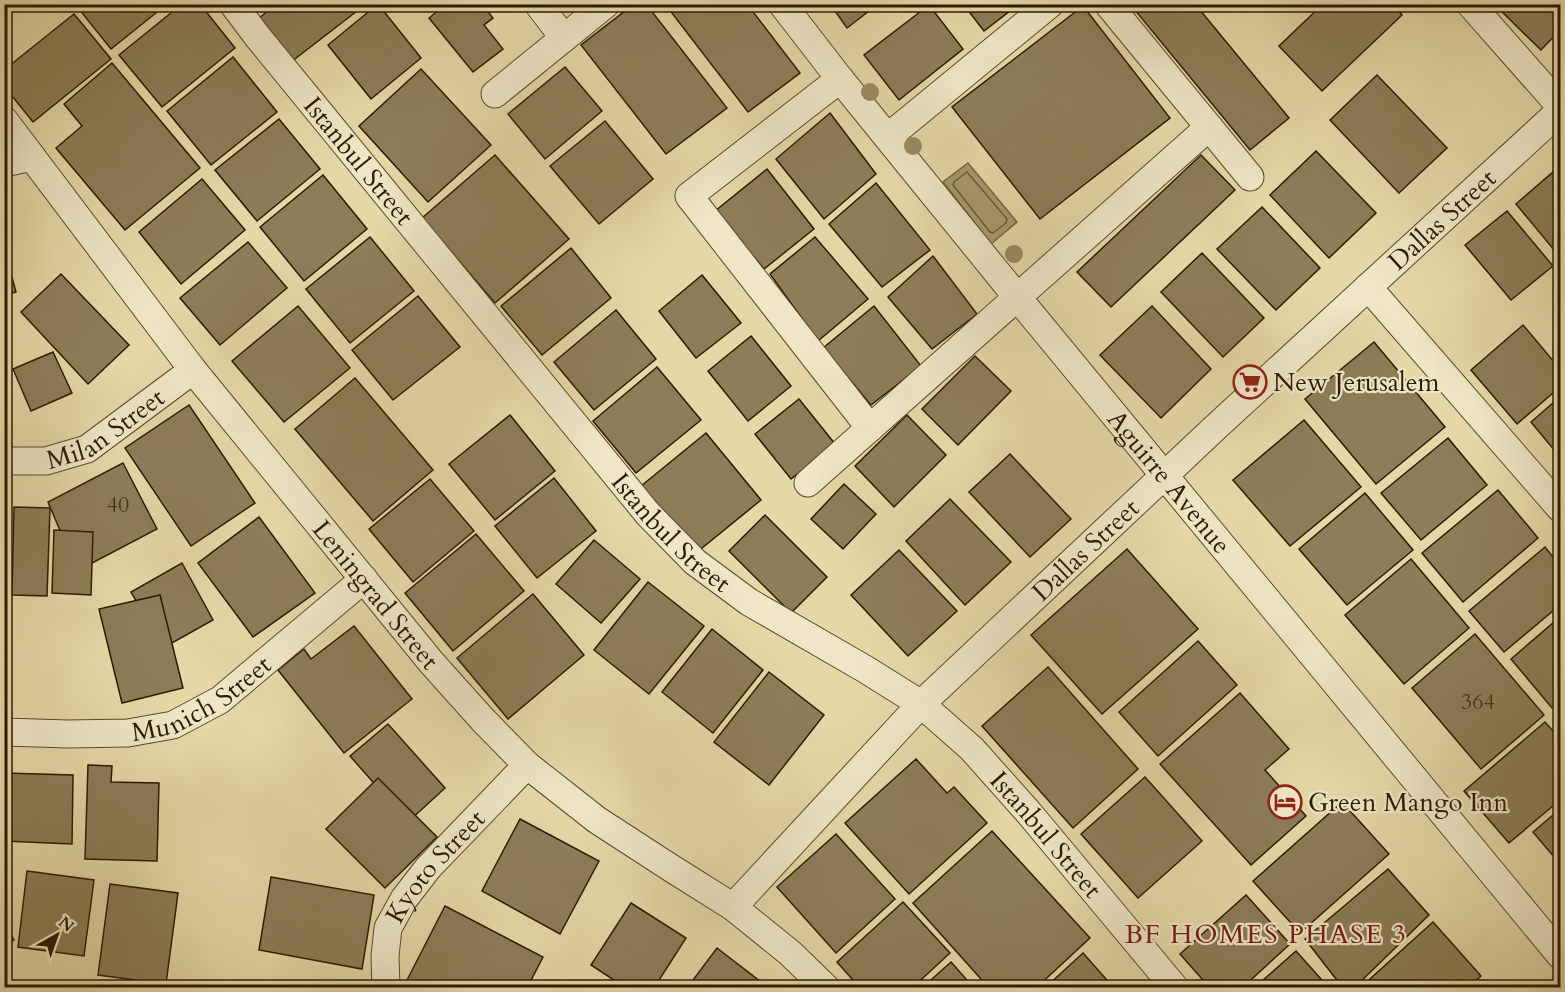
<svg xmlns="http://www.w3.org/2000/svg" width="1565" height="992" font-family="Cardo,serif">
<style>
.water{fill:#a6986f;stroke:#756644;stroke-width:1.5}
.lines{fill:none;stroke-linecap:round;stroke-linejoin:round}
.shore{stroke:#685a39;stroke-width:1.5}
.building{fill:#8c7d58;stroke:#2b1b03;stroke-width:1.5}
.minor-casing{stroke:#5a4a2c;stroke-width:29}
.minor{stroke:#eee6c6;stroke-width:27}
.tree{fill:#988a63}
.labels{text-anchor:middle;dominant-baseline:central;stroke-width:4.5;stroke-linejoin:round;paint-order:stroke}
.number-label{font-size:22px;fill:#433418}
.street-label{font-size:26px;fill:#2b1b03;stroke:#eee6c6}
.poi-label{font-size:26px;fill:#2b1b03;stroke:#eee6c6;text-anchor:start}
.neighbourhood-label{font-size:27px;letter-spacing:1.5px;fill:#7a1f14;stroke:#eee6c6}
</style>
<rect width="100%" height="100%" fill="#e5d8a7"/>
<filter id="stains"><feTurbulence type="fractalNoise" baseFrequency=".00333" numOctaves="4"/><feColorMatrix values="0 0 0 0 .2 0 0 0 0 .09 0 0 0 0 .02 0 0 0 .5 -.17"/></filter>
<radialGradient id="worn" r=".72"><stop offset=".6" stop-color="#630" stop-opacity="0"/><stop offset="1" stop-color="#630" stop-opacity=".3"/></radialGradient>
<!-- water -->
<path class="water" d="M968,163L1017,222L991,244L943,182Z"/>
<g class="lines">
<!-- shore -->
<path class="shore" d="M967,172L1007,219L1006,223L993,233L990,232L953,185L954,182Z"/>
</g>
<!-- building -->
<g class="building">
<path d="M75,4H167L111,49Z"/>
<path d="M182,4H200L235,48L162,107L119,55Z"/>
<path d="M276,4H366L291,62L258,19Z"/>
<path d="M378,4L421,58L371,99L328,45Z"/>
<path d="M446,4H482L493,18L484,25L503,49L473,72L429,18Z"/>
<path d="M634,4H646L727,108L666,154L581,45Z"/>
<path d="M665,4H747L800,73L748,112Z"/>
<path d="M830,4H878L847,28Z"/>
<path d="M963,4H1019L984,31Z"/>
<path d="M1130,4H1195L1289,118L1250,150Z"/>
<path d="M1323,4H1392L1402,15L1322,91L1279,46Z"/>
<path d="M1501,4H1560V30L1541,50L1498,8Z"/>
<path d="M929,5L963,49L899,100L864,55Z"/>
<path d="M1083,6L1170,118L1040,219L952,107Z"/>
<path d="M74,14L111,59L33,122L4,86V70Z"/>
<path d="M233,57L277,112L211,165L167,111Z"/>
<path d="M112,63L200,168L125,230L56,148L82,126L64,104Z"/>
<path d="M565,67L602,111L545,159L508,114Z"/>
<path d="M421,69L491,145L428,202L359,126Z"/>
<path d="M1377,75L1447,148L1399,193L1330,120Z"/>
<path d="M830,113L876,174L824,219L776,159Z"/>
<path d="M279,119L320,169L257,221L215,170Z"/>
<path d="M605,121L653,179L599,224L550,166Z"/>
<path d="M1316,151L1376,213L1329,258L1270,195Z"/>
<path d="M495,155L569,239L495,303L422,218Z"/>
<path d="M1201,155L1235,190L1111,307L1077,272Z"/>
<path d="M1560,166V257L1516,204Z"/>
<path d="M767,169L814,229L764,269L715,211Z"/>
<path d="M323,175L367,229L304,281L260,227Z"/>
<path d="M202,179L245,230L181,284L139,232Z"/>
<path d="M876,183L930,250L882,287L829,224Z"/>
<path d="M1262,207L1320,268L1276,310L1217,249Z"/>
<path d="M1507,211L1553,266L1511,300L1465,245Z"/>
<path d="M370,237L414,291L350,343L306,289Z"/>
<path d="M815,237L868,299L818,341L770,274Z"/>
<path d="M248,242L287,288L220,345L180,298Z"/>
<path d="M4,248L16,292L4,295Z"/>
<path d="M571,248L611,298L542,355L501,306Z"/>
<path d="M1202,253L1264,318L1223,357L1161,292Z"/>
<path d="M933,256L977,314L932,349L888,297Z"/>
<path d="M61,274L129,345L88,384L21,312Z"/>
<path d="M702,275L741,323L696,358L659,311Z"/>
<path d="M418,296L460,347L393,400L352,350Z"/>
<path d="M298,306L350,368L284,422L232,361Z"/>
<path d="M874,306L921,366L871,405L823,348Z"/>
<path d="M1152,306L1211,369L1161,418L1100,355Z"/>
<path d="M616,310L656,359L594,410L554,362Z"/>
<path d="M1523,325L1560,369V387L1517,424L1471,370Z"/>
<path d="M751,336L791,386L748,421L708,371Z"/>
<path d="M1374,342L1445,427L1376,484L1305,399Z"/>
<path d="M53,352L72,393L31,411L13,369Z"/>
<path d="M975,356L1011,391L958,445L922,409Z"/>
<path d="M657,367L701,420L636,473L593,421Z"/>
<path d="M355,378L433,470L373,521L295,429Z"/>
<path d="M1560,397V457L1531,422Z"/>
<path d="M799,399L835,444L791,479L755,434Z"/>
<path d="M189,405L255,503L191,546L125,448Z"/>
<path d="M510,415L555,471L495,520L449,464Z"/>
<path d="M907,415L946,455L894,507L855,466Z"/>
<path d="M1304,420L1361,487L1290,546L1233,480Z"/>
<path d="M706,433L761,500L696,553L641,486Z"/>
<path d="M1448,438L1487,485L1421,540L1381,493Z"/>
<path d="M1010,454L1071,519L1030,557L969,492Z"/>
<path d="M123,463L157,529L77,571L48,502Z"/>
<path d="M554,478L596,531L537,578L495,526Z"/>
<path d="M430,479L474,531L413,582L369,529Z"/>
<path d="M844,484L876,514L843,549L811,519Z"/>
<path d="M1498,490L1538,538L1463,602L1422,553Z"/>
<path d="M1365,493L1413,550L1347,605L1299,549Z"/>
<path d="M950,499L1011,562L965,605L906,541Z"/>
<path d="M14,507L50,508L47,596L12,595Z"/>
<path d="M765,515L827,577L791,613L729,551Z"/>
<path d="M259,517L315,593L253,637L198,563Z"/>
<path d="M54,530L93,532L91,595L52,593Z"/>
<path d="M476,534L524,591L453,651L405,593Z"/>
<path d="M594,540L640,579L601,623L556,584Z"/>
<path d="M1545,547L1560,566V605L1504,652L1469,611Z"/>
<path d="M1127,549L1198,629L1102,714L1031,635Z"/>
<path d="M899,550L957,611L908,656L851,595Z"/>
<path d="M1411,559L1469,628L1404,684L1345,615Z"/>
<path d="M182,563L213,620L163,648L131,592Z"/>
<path d="M648,582L704,626L649,694L594,650Z"/>
<path d="M533,594L584,655L508,719L457,658Z"/>
<path d="M160,595L183,688L122,703L99,609Z"/>
<path d="M1560,617V701L1552,708L1511,659Z"/>
<path d="M354,626L412,699L344,753L278,670L304,649L311,659Z"/>
<path d="M712,629L763,670L713,733L662,692Z"/>
<path d="M1475,634L1544,715L1481,769L1412,688Z"/>
<path d="M1198,641L1237,685L1158,756L1119,712Z"/>
<path d="M1048,667L1138,769L1073,828L982,726Z"/>
<path d="M769,672L824,715L769,785L714,742Z"/>
<path d="M1240,693L1289,749L1265,770L1306,816L1251,865L1160,764Z"/>
<path d="M1545,722L1560,739V800L1509,843L1464,791Z"/>
<path d="M388,724L445,788L408,822L350,756Z"/>
<path d="M916,759L947,793L954,787L987,823L909,894L845,823Z"/>
<path d="M88,765L112,766L111,782L159,783L157,861L85,859Z"/>
<path d="M4,773L73,775L72,844L4,841Z"/>
<path d="M1145,777L1202,841L1138,898L1081,834Z"/>
<path d="M378,778L437,837L385,888L326,829Z"/>
<path d="M1342,802L1389,854L1300,933L1253,881Z"/>
<path d="M1560,809V864L1533,832Z"/>
<path d="M520,819L599,861L560,934L482,891Z"/>
<path d="M992,831L1090,938L1036,988H989L913,903Z"/>
<path d="M836,834L895,899L836,953L777,887Z"/>
<path d="M1388,869L1429,915L1354,988H1343L1305,939Z"/>
<path d="M27,871L94,880L84,956L18,947Z"/>
<path d="M271,877L374,895L362,969L259,950Z"/>
<path d="M110,884L178,893L166,984L98,975Z"/>
<path d="M1246,895L1290,944L1242,988H1210L1180,954Z"/>
<path d="M903,902L950,953L912,988H860L837,962Z"/>
<path d="M631,903L686,938L654,988H626L591,965Z"/>
<path d="M445,906L543,957L527,988H407L406,982Z"/>
<path d="M1433,922L1481,976L1468,988H1360Z"/>
<path d="M4,923L14,940L4,945Z"/>
<path d="M717,948L765,985L763,988H687Z"/>
<path d="M1296,951L1329,988H1254Z"/>
<path d="M1083,953L1114,988H1045Z"/>
<path d="M951,962L974,988H922Z"/>
</g>
<g class="lines">
<!-- minor casing -->
<g class="minor-casing">
<g id="minor">
<path id="s1" d="M233,4L257,36L648,514L695,562L749,602L865,669L921,704L972,749L1029,813L1175,988"/>
<path d="M538,4L564,38"/>
<path id="s2" d="M782,4L840,79L1017,297L1560,955"/>
<path d="M1108,4L1250,177"/>
<path d="M1470,4L1560,106"/>
<path d="M840,79L689,196L870,428"/>
<path d="M495,94L606,4"/>
<path id="s3" d="M4,120L193,370L431,662L483,720L527,765L597,820L671,868L733,907L790,953L826,988"/>
<path d="M888,137L1050,4"/>
<path d="M4,163L32,157"/>
<path d="M1368,287L1560,508"/>
<path id="s4" d="M4,461H46L87,449L193,370"/>
<path d="M808,483L1209,127"/>
<path id="s5" d="M4,732L68,734L128,733L173,725L220,700L364,579"/>
<path id="s6" d="M733,907L921,704L1218,425L1560,111"/>
<path id="s7" d="M386,988L385,956L388,928L404,899L428,868L527,765"/>
</g>
</g>
<!-- minor -->
<use href="#minor" class="minor"/>
</g>
<!-- trees -->
<g class="tree">
<circle cx="870" cy="92" r="9"/>
<circle cx="913" cy="146" r="9"/>
<circle cx="1014" cy="254" r="9"/>
</g>
<!-- icons -->
<defs>
<g id="supermarket-ring" transform="scale(1.725)"><circle r="9.5" fill="#eee6c6" stroke="#8f2418" stroke-width="1.5"/><path d="M-6-5.5h2.5l.6 2H6L4.5 2H-2.5L-4.4-4H-6ZM-1.5 3.2a1.3 1.3 0 1 0 .1 0ZM3 3.2a1.3 1.3 0 1 0 .1 0Z" fill="#8f2418"/></g>
<g id="hotel-ring" transform="scale(1.725)"><circle r="9.5" fill="#eee6c6" stroke="#8f2418" stroke-width="1.5"/><path d="M-6-4.5h1.5V1H6V5H4.5V3h-9V5H-6ZM-4 0a1.8 1.8 0 1 1 3.6 0ZM.5 0V-2.5h3Q6-2.5 6 0Z" fill="#8f2418"/></g>
</defs>
<g fill-rule="evenodd">
<use href="#supermarket-ring" x="1250" y="382"/>
<use href="#hotel-ring" x="1285" y="802"/>
</g>
<g class="labels">
<!-- number labels -->
<g class="number-label">
<text x="118" y="505">40</text>
<text x="1478" y="702">364</text>
</g>
<!-- street labels -->
<g class="street-label">
<text stroke="none"><textPath href="#s1" startOffset="201">Istanbul Street</textPath></text>
<text stroke="none"><textPath href="#s6" startOffset="988">Dallas Street</textPath></text>
<text stroke="none"><textPath href="#s4" startOffset="110">Milan Street</textPath></text>
<text stroke="none"><textPath href="#s2" startOffset="615">Aguirre Avenue</textPath></text>
<text stroke="none"><textPath href="#s1" startOffset="687">Istanbul Street</textPath></text>
<text stroke="none"><textPath href="#s6" startOffset="502">Dallas Street</textPath></text>
<text stroke="none"><textPath href="#s3" startOffset="603">Leningrad Street</textPath></text>
<text stroke="none"><textPath href="#s5" startOffset="206">Munich Street</textPath></text>
<text stroke="none"><textPath href="#s1" startOffset="1173">Istanbul Street</textPath></text>
<text stroke="none"><textPath href="#s7" startOffset="138">Kyoto Street</textPath></text>
</g>
<!-- poi labels -->
<g class="poi-label">
<text x="1273" y="382">New Jerusalem</text>
<text x="1308" y="802">Green Mango Inn</text>
</g>
<!-- neighbourhood labels -->
<g class="neighbourhood-label">
<text x="1266" y="934">BF HOMES PHASE 3</text>
</g>
</g>
<!-- margin -->
<rect width="1565" height="992" fill="none" stroke="#e5d8a7" stroke-width="24"/>
<rect x="6" y="6" width="1553" height="980" fill="none" stroke="#2b1b03" stroke-width="3"/>
<rect x="12" y="12" width="1541" height="968" fill="none" stroke="#2b1b03" stroke-width="1.5"/>
<!-- north arrow -->
<g transform="translate(57 935) rotate(40)" stroke="#eee6c6" stroke-width="4.5" paint-order="stroke">
<path d="M0-4.5L10 22L0 15L-10 22Z" fill="#2b1b03"/>
<text y="-9" font-size="16" font-weight="bold" text-anchor="middle" fill="#2b1b03">N</text>
</g>
<rect width="100%" height="100%" filter="url(#stains)"/>
<rect width="100%" height="100%" fill="url(#worn)"/>
</svg>
